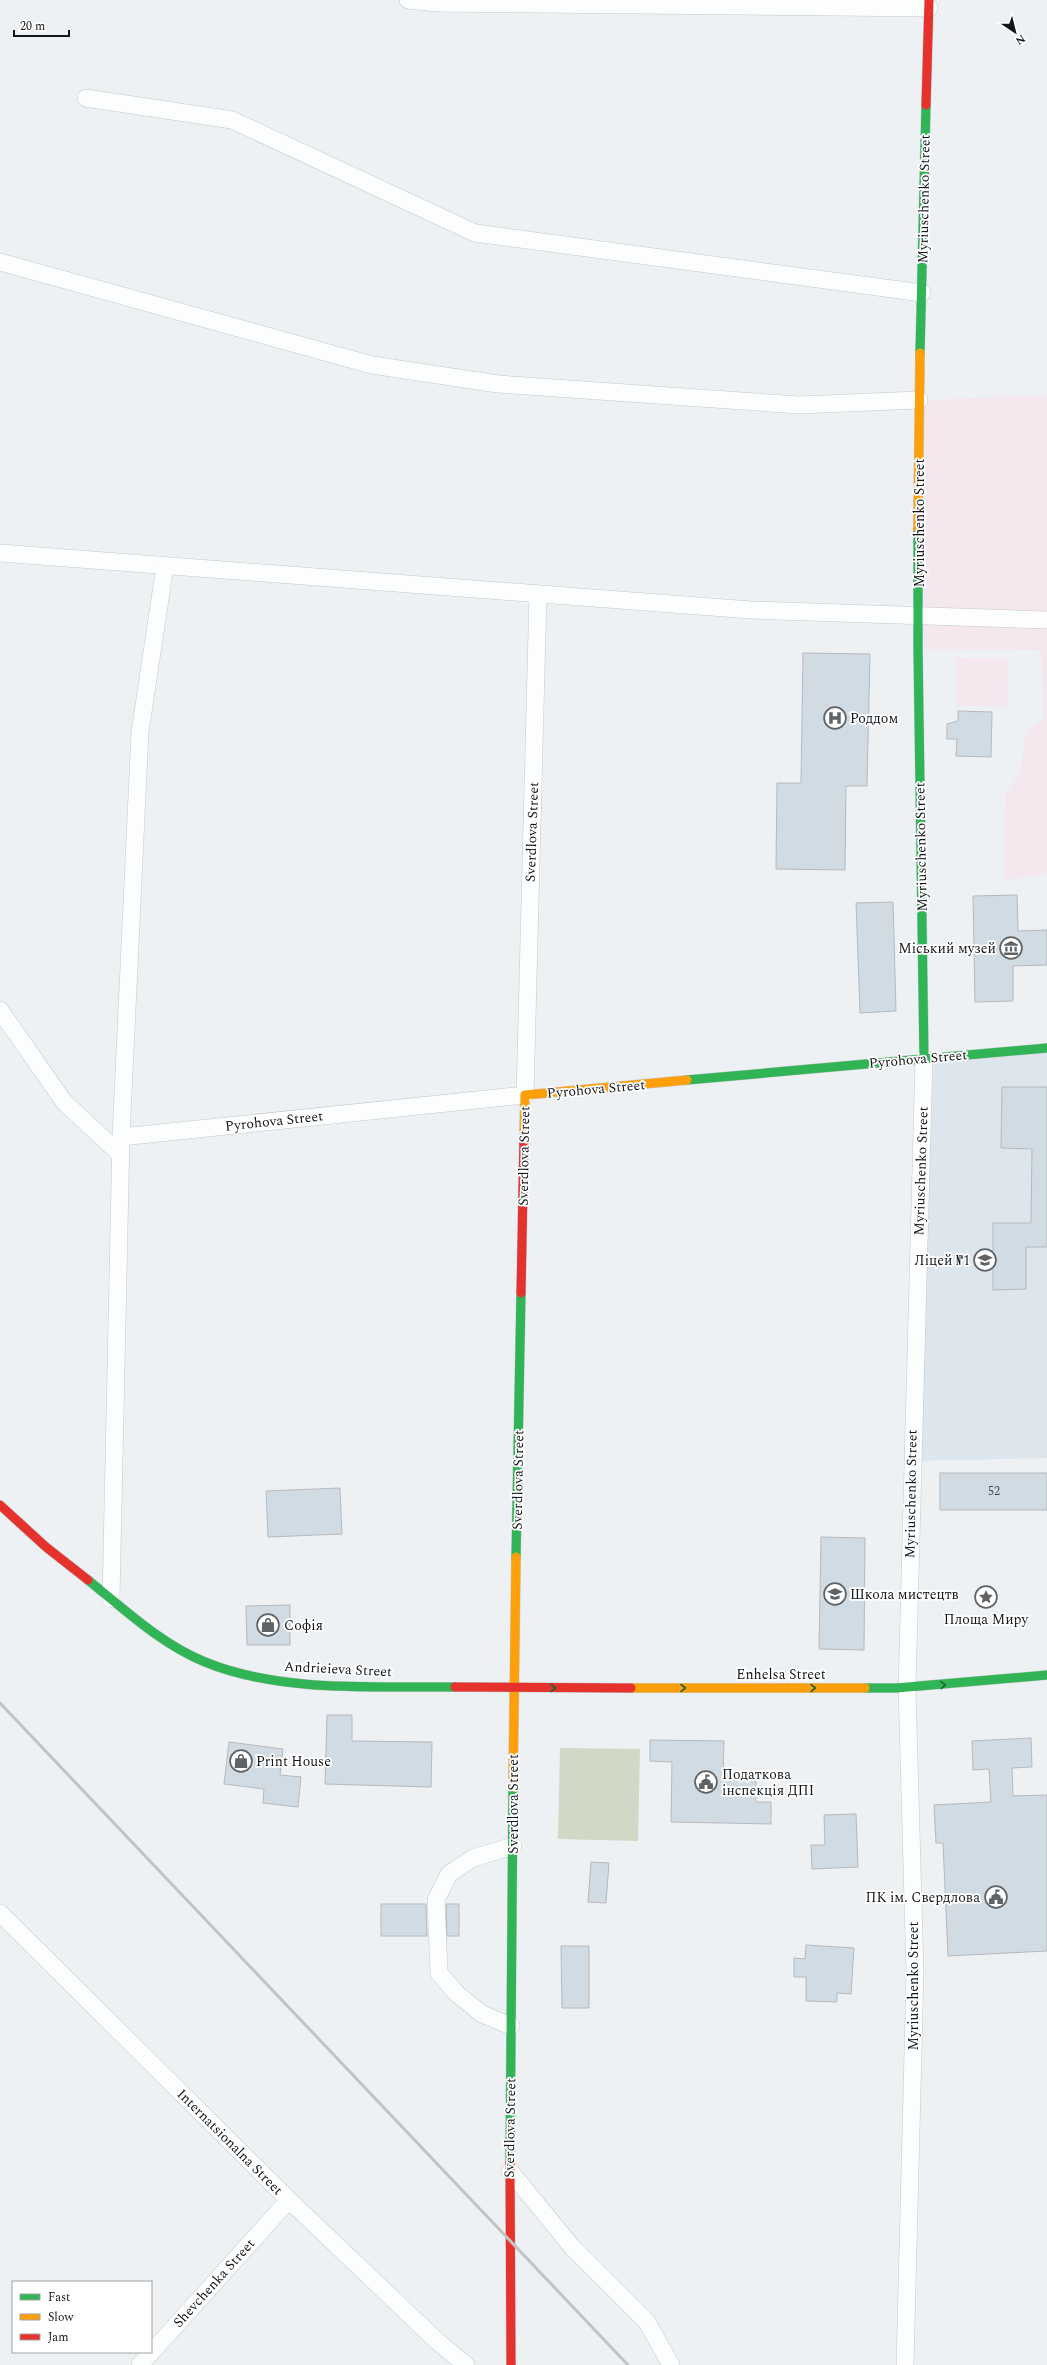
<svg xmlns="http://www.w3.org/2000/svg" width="1047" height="2365" font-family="Spectral,serif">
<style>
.built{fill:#dde5ed}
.medical{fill:#f4e7ed}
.green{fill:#d0d9c5}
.building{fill:#d1dbe4;stroke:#b6b9bc}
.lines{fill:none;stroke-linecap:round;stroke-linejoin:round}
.street-casing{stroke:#c5c8ca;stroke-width:18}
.fast-casing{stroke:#c5c8ca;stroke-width:10}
.slow-casing{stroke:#c5c8ca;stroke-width:10}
.jam-casing{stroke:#c5c8ca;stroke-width:10}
.street{stroke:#fcfdfd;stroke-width:17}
.fast{stroke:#30b455;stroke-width:9}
.slow{stroke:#ff9f0a;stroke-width:9}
.jam{stroke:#e5322d;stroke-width:9}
.rail{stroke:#c3c3c4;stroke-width:3}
.oneway{stroke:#226536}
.labels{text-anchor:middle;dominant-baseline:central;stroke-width:3.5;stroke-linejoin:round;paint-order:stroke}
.number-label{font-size:12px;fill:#42474b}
.street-label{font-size:14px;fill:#131618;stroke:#fff}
.poi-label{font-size:14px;fill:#131618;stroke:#fff;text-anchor:start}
</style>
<rect width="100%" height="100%" fill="#eef1f4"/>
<!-- built -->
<path class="built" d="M1047,1049V1458L912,1461L934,1063Z"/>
<!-- medical -->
<g class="medical">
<path d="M1047,395V873L1004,881L1005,797L1021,767L1026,731L1043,720L1041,650L918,649L919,400Z"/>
<path d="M957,658L1008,659L1007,707L956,706Z"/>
</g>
<!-- green -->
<path class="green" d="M560,1748L640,1749L638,1841L558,1839Z"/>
<!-- building -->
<g class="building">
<path d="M803,653L870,654L867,786H846L845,870L776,869L777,783H801Z"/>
<path d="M958,711L992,712L991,757L956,756L957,739H947V724L958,721Z"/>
<path d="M1017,895L1018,931L1047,930V965L1013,966V1001L975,1002L973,896Z"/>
<path d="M893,902L896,1011L860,1013L856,903Z"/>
<path d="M1002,1087H1047V1247H1026V1289L993,1290V1223H1031L1032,1149L1001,1148Z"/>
<rect x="940" y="1473" width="107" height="37"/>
<path d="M340,1488L342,1534L268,1537L266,1491Z"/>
<path d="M821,1537L865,1538L864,1650L819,1649Z"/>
<path d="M290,1605V1645H247L246,1606Z"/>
<path d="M327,1715H352V1741L432,1742L431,1787L325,1784Z"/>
<path d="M1031,1738L1032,1767L1012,1768L1013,1796L1047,1795V1951L948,1956L943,1843H936L934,1805L991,1802L989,1769L973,1770L972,1741Z"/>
<path d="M650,1740L724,1741L723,1774L756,1775V1802H771V1824L671,1822L672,1762L650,1761Z"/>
<path d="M229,1742L283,1749L280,1775L301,1777L298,1807L263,1803L264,1789L224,1784Z"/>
<path d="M856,1814L858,1867L812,1869L811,1845H825L824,1815Z"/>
<path d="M591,1862L609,1863L606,1903L588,1902Z"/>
<path d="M381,1904H426L427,1936H381Z"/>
<path d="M446,1904H459V1936H447Z"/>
<path d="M806,1945L854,1948L851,1994L837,1993V2002L806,2001V1977H794V1958L805,1959Z"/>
<path d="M561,1946H589V2008H562Z"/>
</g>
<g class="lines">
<!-- street casing -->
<g class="street-casing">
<g id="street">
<path d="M408,0L436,3L929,8"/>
<path d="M86,98L232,120L475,233L922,293"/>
<path d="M0,262L372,365L498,384L799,405L919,400"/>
<path d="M0,553L751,610L1047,620"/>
<path d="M0,1010L64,1102L121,1155"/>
<path d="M121,1137L525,1095L538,594"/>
<path d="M111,1599L121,1137L140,732L165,566"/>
<path d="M0,1913L289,2200L437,2341L466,2365"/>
<path d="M511,2026L482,2014L456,1993L439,1973L436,1900L449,1874L473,1858L513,1846"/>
<path d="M510,2171L572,2247L647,2322L671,2365"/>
<path d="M140,2365L289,2200"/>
<path d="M905,2365L915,1973L907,1688L924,1058"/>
</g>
</g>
<!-- fast casing -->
<g class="fast-casing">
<g id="fast">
<path d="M920,353L926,105"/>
<path d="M918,529V649L924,1058"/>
<path d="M687,1080L1047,1048"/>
<path d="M516,1557L521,1293"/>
<path d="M88,1580C125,1610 161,1644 205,1662C281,1693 375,1686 455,1687"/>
<path d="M865,1688H896L1047,1675"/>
<path d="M510,2163L513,1787"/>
</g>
</g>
<!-- slow casing -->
<g class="slow-casing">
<g id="slow">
<path d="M918,529L920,353"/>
<path d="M524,1137L525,1095L687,1080"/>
<path d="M631,1688H865"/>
<path d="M513,1787L516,1557"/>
</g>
</g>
<!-- jam casing -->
<g class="jam-casing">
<g id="jam">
<path d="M926,105L929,0"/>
<path d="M521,1293L524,1137"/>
<path d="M0,1505L46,1547L88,1580"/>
<path d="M455,1687L631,1688"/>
<path d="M510,2163L511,2365"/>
</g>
</g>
<!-- street -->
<use href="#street" class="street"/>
<!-- fast -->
<use href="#fast" class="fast"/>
<!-- slow -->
<use href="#slow" class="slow"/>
<!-- jam -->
<use href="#jam" class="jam"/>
<!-- rail -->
<path class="rail" d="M0,1703L628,2365"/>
</g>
<!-- one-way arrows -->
<defs><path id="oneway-chevron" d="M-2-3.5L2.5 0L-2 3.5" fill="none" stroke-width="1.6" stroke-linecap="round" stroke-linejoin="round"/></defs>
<g class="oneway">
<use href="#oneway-chevron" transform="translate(943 1685) rotate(-4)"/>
<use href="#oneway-chevron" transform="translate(553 1688)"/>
<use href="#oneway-chevron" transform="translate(683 1688)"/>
<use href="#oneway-chevron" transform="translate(813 1688)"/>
</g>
<!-- icons -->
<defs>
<g id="hospital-ring" transform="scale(1.15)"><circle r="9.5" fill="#fff" stroke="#606365" stroke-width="1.5"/><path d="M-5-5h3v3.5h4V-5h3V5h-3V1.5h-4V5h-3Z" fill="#606365"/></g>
<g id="museum-ring" transform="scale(1.15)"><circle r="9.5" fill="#fff" stroke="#606365" stroke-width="1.5"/><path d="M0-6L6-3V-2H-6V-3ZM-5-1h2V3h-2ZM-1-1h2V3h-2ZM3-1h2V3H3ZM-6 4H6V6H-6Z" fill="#606365"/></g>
<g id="university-ring" transform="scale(1.15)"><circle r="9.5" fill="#fff" stroke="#606365" stroke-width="1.5"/><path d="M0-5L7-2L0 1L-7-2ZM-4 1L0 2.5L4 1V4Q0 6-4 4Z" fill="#606365"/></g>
<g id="school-ring" transform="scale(1.15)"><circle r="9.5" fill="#fff" stroke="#606365" stroke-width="1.5"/><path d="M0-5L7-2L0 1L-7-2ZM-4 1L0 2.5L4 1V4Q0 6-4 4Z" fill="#606365"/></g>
<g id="sight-ring" transform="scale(1.15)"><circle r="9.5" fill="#fff" stroke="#606365" stroke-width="1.5"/><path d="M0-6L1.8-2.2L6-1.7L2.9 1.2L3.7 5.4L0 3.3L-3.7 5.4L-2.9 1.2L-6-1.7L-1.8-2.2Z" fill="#606365"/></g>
<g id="shop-ring" transform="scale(1.15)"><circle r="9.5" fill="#fff" stroke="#606365" stroke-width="1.5"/><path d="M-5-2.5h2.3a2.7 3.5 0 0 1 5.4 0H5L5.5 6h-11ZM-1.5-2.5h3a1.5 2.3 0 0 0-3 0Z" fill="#606365"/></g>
<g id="civic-ring" transform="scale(1.15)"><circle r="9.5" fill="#fff" stroke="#606365" stroke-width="1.5"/><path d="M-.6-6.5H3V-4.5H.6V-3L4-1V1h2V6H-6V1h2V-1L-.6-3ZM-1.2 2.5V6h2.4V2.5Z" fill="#606365"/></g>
</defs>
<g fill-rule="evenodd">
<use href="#hospital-ring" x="835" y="718"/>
<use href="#museum-ring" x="1011" y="948"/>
<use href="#university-ring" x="985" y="1260"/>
<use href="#school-ring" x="835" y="1594"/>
<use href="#sight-ring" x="986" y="1597"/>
<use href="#shop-ring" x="268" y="1625"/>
<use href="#shop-ring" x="241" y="1761"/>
<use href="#civic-ring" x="706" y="1782"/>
<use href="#civic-ring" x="996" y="1897"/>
</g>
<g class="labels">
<!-- number labels -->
<g class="number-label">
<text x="994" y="1491">52</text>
</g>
<!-- street labels -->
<g class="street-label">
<text transform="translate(924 199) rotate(-89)">Myriuschenko Street</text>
<text transform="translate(919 523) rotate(-90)">Myriuschenko Street</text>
<text transform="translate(532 832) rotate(-88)">Sverdlova Street</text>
<text transform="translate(921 847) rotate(-91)">Myriuschenko Street</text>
<text transform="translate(918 1059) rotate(-5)">Pyrohova Street</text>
<text transform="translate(596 1089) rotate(-5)">Pyrohova Street</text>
<text transform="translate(274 1121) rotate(-6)">Pyrohova Street</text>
<text transform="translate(524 1156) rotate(-89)">Sverdlova Street</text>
<text transform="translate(921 1171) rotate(-88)">Myriuschenko Street</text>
<text transform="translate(518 1480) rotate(-89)">Sverdlova Street</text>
<text transform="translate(911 1494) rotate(-89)">Myriuschenko Street</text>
<text transform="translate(338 1669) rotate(3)">Andrieieva Street</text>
<text x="781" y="1674">Enhelsa Street</text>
<text transform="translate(513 1804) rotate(-90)">Sverdlova Street</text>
<text transform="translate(913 1986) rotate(-90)">Myriuschenko Street</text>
<text transform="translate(510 2128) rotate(-89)">Sverdlova Street</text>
<text transform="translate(230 2142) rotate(45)">Internatsionalna Street</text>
<text transform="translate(214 2283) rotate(-48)">Shevchenka Street</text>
</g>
<!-- poi labels -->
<g class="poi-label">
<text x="850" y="718">Роддом</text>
<text x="996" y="948" text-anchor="end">Міський музей</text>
<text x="970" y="1260" text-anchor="end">Ліцей №1</text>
<text x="850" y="1594">Школа мистецтв</text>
<text x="986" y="1619" text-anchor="middle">Площа Миру</text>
<text x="284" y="1625">Софія</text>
<text x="256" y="1761">Print House</text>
<text x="722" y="1774">Податкова<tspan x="722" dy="16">інспекція ДПІ</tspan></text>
<text x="980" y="1897" text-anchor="end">ПК ім. Свердлова</text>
</g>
</g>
<!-- legend -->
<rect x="12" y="2281" width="140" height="72" fill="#ffffff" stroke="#a1a2a3"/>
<rect x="20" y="2294" width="20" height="6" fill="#30b455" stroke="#a1a2a3"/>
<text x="48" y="2301" font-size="12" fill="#131618">Fast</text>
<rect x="20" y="2314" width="20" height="6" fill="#ff9f0a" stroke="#a1a2a3"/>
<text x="48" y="2321" font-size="12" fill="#131618">Slow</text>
<rect x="20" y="2334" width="20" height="6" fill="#e5322d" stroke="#a1a2a3"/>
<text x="48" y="2341" font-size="12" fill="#131618">Jam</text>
<!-- north arrow -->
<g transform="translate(1015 32) rotate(145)" stroke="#ffffff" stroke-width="3" paint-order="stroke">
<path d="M0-3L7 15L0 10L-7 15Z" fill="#131618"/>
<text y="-6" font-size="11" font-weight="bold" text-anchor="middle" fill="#131618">N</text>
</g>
<!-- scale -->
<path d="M14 30v6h55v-6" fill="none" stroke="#131618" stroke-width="2"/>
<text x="20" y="30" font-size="12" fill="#131618" stroke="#ffffff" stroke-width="3" paint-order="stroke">20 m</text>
</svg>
